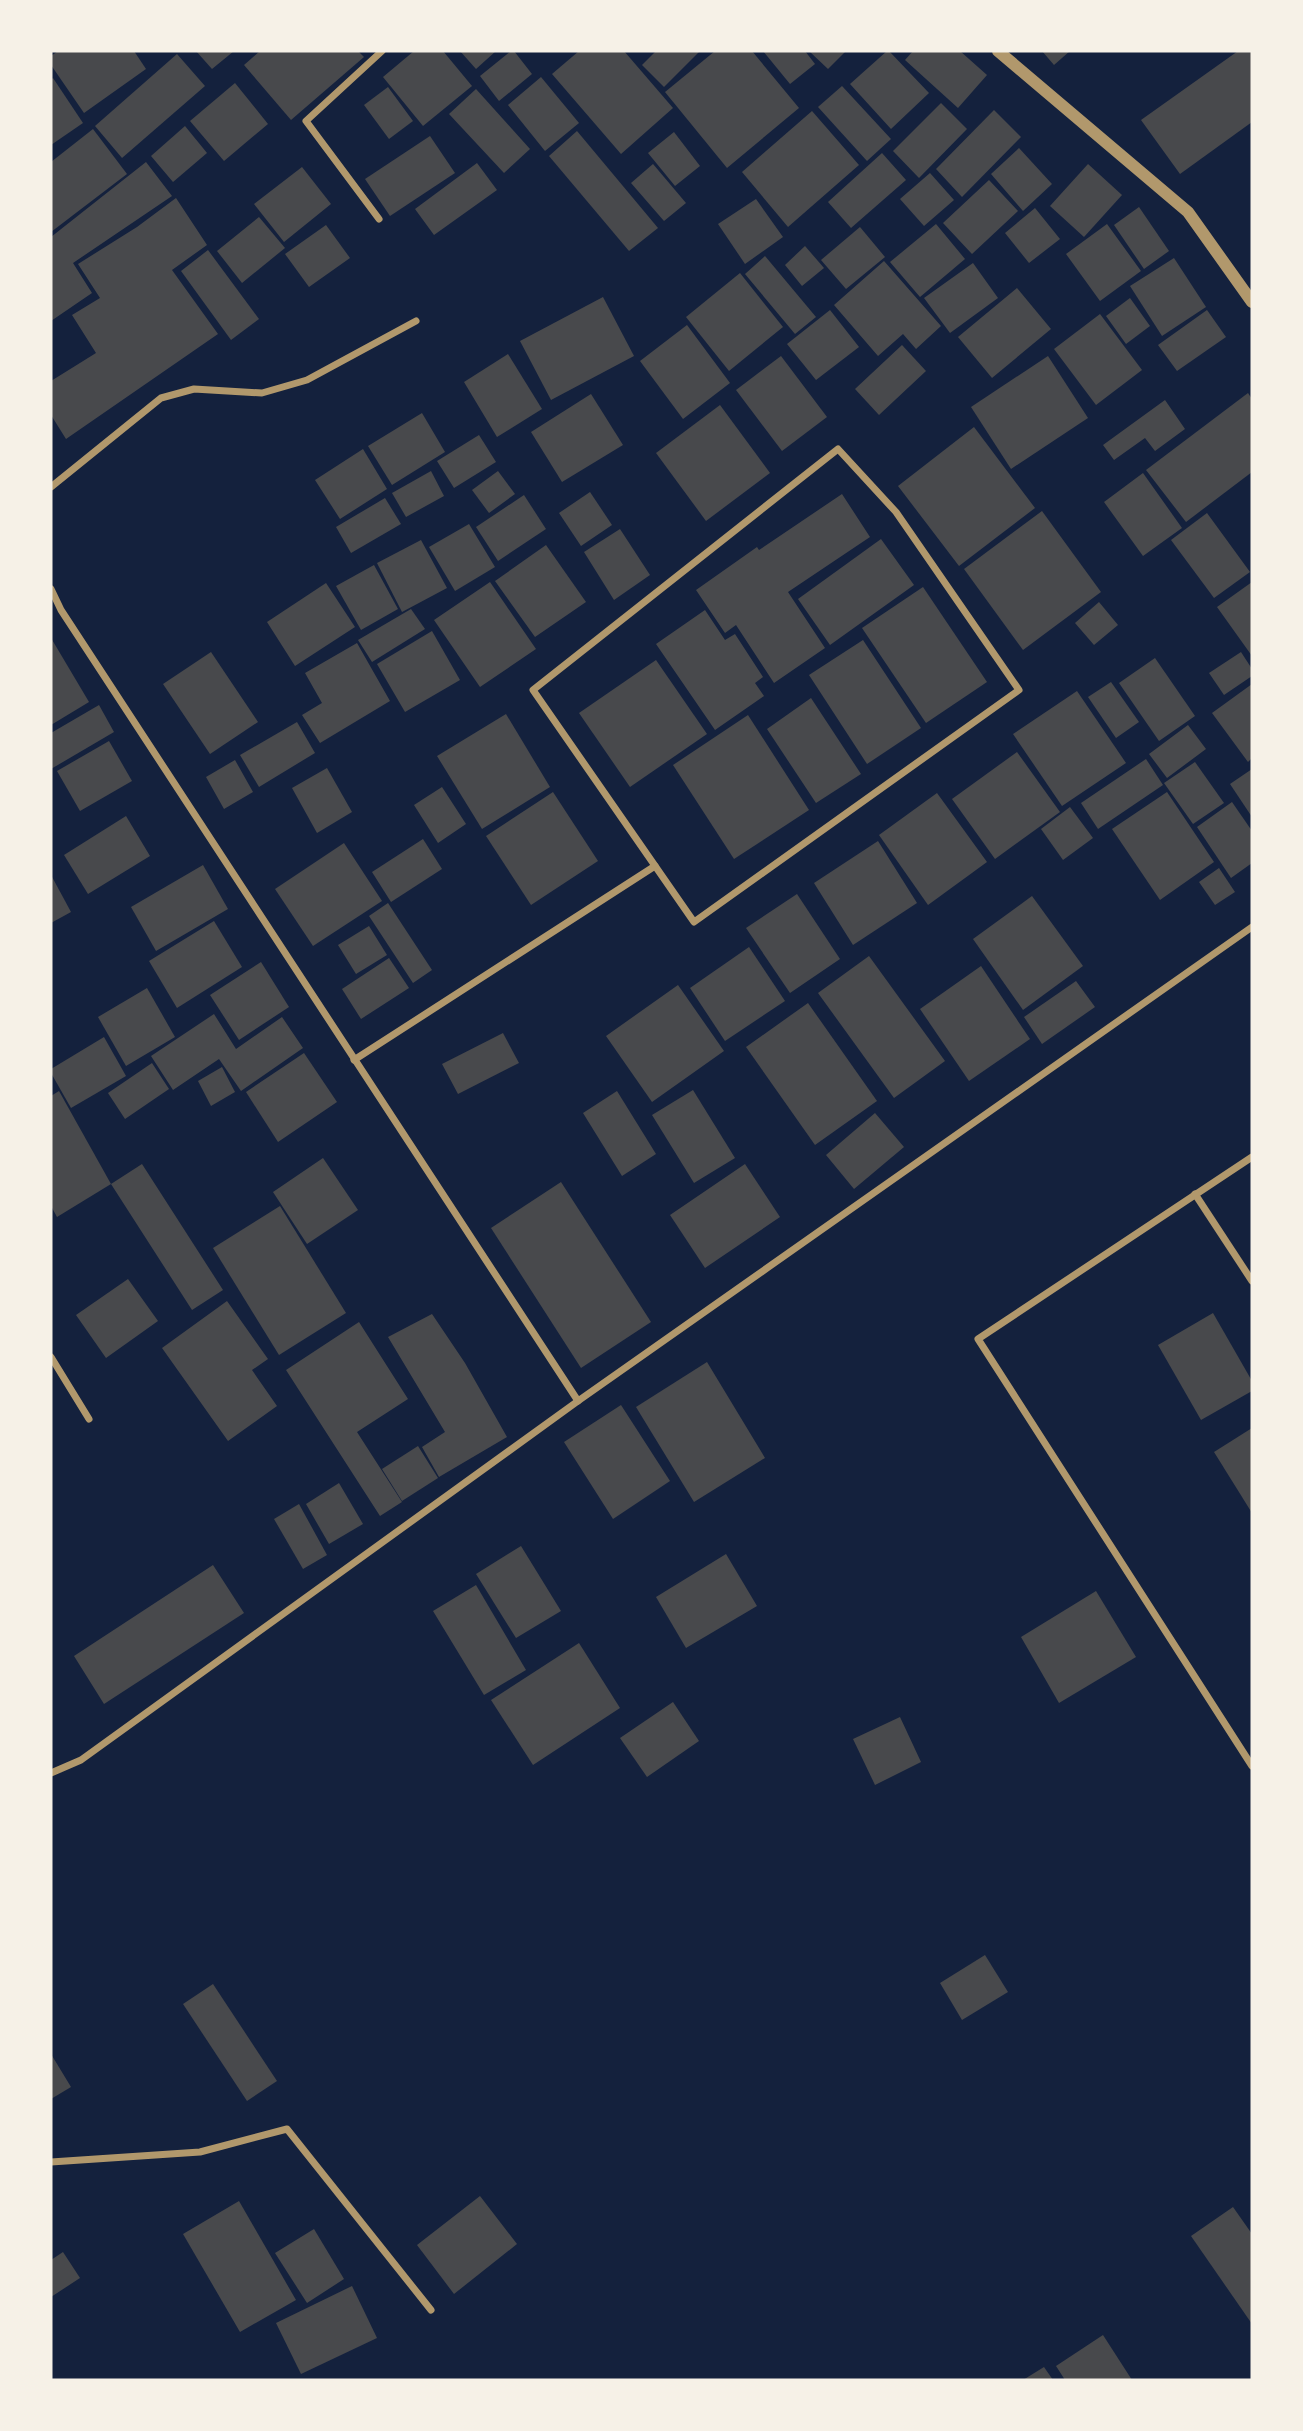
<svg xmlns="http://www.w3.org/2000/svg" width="1303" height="2431" font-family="Helvetica,sans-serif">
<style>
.building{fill:#48494c}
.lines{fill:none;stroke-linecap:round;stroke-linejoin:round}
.minor{stroke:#b1986c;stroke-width:7}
.tertiary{stroke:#b1986c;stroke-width:12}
</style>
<rect width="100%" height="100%" fill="#14213d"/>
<!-- building -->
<g class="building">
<path d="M58,51H134L146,69L84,113L51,65V56Z"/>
<path d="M196,51H234L212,69Z"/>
<path d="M260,51H358L364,57L291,120L244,65Z"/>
<path d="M414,51H443L472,86L423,126L383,77Z"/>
<path d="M460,51H496L476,69Z"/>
<path d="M511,51H514L532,74L499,101L480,76Z"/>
<path d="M579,51H624L673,108L621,154L552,74Z"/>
<path d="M656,51H700L664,87L642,65Z"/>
<path d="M715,51H752L799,108L727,168L665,92Z"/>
<path d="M763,51H805L815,64L790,84Z"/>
<path d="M809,51H846L828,69Z"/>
<path d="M887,51H889L929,93L891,129L850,84Z"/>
<path d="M913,51H960L987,75L958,108L905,60Z"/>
<path d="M1042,51H1070L1054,65Z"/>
<path d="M1238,51H1252V122L1180,174L1141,120Z"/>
<path d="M177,54L205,86L122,158L95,126Z"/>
<path d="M541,77L579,123L545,151L508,105Z"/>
<path d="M53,78L83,123L51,145V80Z"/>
<path d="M235,83L268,124L224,161L190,121Z"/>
<path d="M842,86L891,139L867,161L818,107Z"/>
<path d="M388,87L413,121L389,139L364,105Z"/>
<path d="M476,89L530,149L504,173L449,114Z"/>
<path d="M941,103L967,129L919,178L893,151Z"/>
<path d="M994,110L1021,137L962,197L936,169Z"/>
<path d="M812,111L859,165L788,227L742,172Z"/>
<path d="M185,126L207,153L173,182L151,156Z"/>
<path d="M93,129L127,174L51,232V162Z"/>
<path d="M577,131L658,228L629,251L549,156Z"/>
<path d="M674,132L700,166L675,186L648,153Z"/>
<path d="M430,136L455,173L390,216L365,179Z"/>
<path d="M1019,148L1052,184L1023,211L991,174Z"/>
<path d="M882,153L906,180L851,228L828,202Z"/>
<path d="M146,162L172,196L73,263L92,293L51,321V237Z"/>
<path d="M477,163L497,190L434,235L415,209Z"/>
<path d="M653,164L686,203L664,221L631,183Z"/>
<path d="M1088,164L1122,195L1084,237L1050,206Z"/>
<path d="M302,167L331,204L284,242L254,204Z"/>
<path d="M930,173L954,200L924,226L900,199Z"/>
<path d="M989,180L1018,211L972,254L943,223Z"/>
<path d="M176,198L207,245L172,270L218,334L66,439L51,415V381L96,353L72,315L100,298L78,264L137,227Z"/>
<path d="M756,199L783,237L745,264L718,224Z"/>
<path d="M1139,207L1169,251L1144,269L1114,225Z"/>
<path d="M1035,208L1060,239L1029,263L1005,233Z"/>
<path d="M259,217L285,248L242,283L217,251Z"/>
<path d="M936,224L965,259L920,297L890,262Z"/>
<path d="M1107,224L1141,271L1100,301L1066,254Z"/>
<path d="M326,225L350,258L309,287L285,254Z"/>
<path d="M860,227L885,257L846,289L821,260Z"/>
<path d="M805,246L824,268L802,286L785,265Z"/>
<path d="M208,250L259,319L231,340L181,271Z"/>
<path d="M765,256L816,317L795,334L745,274Z"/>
<path d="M1174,258L1206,307L1162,336L1130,286Z"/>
<path d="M884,261L941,326L916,349L903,334L878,356L834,305Z"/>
<path d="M973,263L998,298L950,333L924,298Z"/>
<path d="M740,273L783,327L729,371L686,317Z"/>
<path d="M1017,288L1051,329L992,378L958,337Z"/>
<path d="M603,297L634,356L551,400L520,341Z"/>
<path d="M1130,298L1150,326L1126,344L1106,316Z"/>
<path d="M830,310L859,347L816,380L787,344Z"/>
<path d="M1207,310L1226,337L1177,371L1158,345Z"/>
<path d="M1100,314L1142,370L1096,405L1054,349Z"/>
<path d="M687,325L730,383L683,419L640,361Z"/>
<path d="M902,345L926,371L879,415L855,389Z"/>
<path d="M508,354L542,409L497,437L464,382Z"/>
<path d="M781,356L827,417L782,451L736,390Z"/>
<path d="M1048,356L1088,418L1011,469L971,407Z"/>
<path d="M1248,393L1252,399V472L1186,522L1146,470Z"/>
<path d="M591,394L623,445L562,482L531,432Z"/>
<path d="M1165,400L1185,429L1155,451L1145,438L1114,460L1103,445Z"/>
<path d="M720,405L770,473L706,521L656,453Z"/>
<path d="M422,413L445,452L392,485L368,446Z"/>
<path d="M974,427L1035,508L959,566L898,486Z"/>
<path d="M479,435L496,462L454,488L437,461Z"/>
<path d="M363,449L387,489L340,519L315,480Z"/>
<path d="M431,471L444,496L406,517L392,493Z"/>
<path d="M498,471L515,494L489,513L472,490Z"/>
<path d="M1143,473L1182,528L1143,556L1104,502Z"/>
<path d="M590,492L612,525L581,546L559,513Z"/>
<path d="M842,494L870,537L788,592L825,648L774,683L736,625L725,633L696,590L757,547L759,550Z"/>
<path d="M524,495L546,529L498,561L476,527Z"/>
<path d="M385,498L401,524L351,553L336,527Z"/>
<path d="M1042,511L1101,592L1023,650L964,569Z"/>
<path d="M1207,513L1250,572L1214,598L1171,540Z"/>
<path d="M469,524L495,567L455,591L429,547Z"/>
<path d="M620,529L650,575L614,600L584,552Z"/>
<path d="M881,539L914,585L830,645L798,599Z"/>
<path d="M421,540L447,588L402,612L377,563Z"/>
<path d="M546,545L586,602L535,637L495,581Z"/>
<path d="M374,565L398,609L361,630L336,586Z"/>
<path d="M490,582L536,649L480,687L434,620Z"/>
<path d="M1252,582V656L1217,607Z"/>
<path d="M326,583L355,627L295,666L267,622Z"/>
<path d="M923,587L987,682L926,723L862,628Z"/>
<path d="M1099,602L1118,625L1094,645L1075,623Z"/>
<path d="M411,609L425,629L372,662L358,640Z"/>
<path d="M705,610L725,640L735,634L763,677L755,683L764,696L715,730L656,644Z"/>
<path d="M432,631L460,680L405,712L377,664Z"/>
<path d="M51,638L89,702L51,725Z"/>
<path d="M863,640L921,728L867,764L809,675Z"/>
<path d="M357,643L390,701L320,743L302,715L322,703L305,673Z"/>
<path d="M211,652L258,722L210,754L163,684Z"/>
<path d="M1241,652L1252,669V676L1224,695L1209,673Z"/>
<path d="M1155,658L1195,716L1159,741L1119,683Z"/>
<path d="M656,660L707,734L630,787L579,713Z"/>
<path d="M1111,682L1139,722L1116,738L1088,697Z"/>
<path d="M1252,684V758L1248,762L1212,713Z"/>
<path d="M1077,691L1126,763L1062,806L1013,734Z"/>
<path d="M811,698L861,774L816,803L767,729Z"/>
<path d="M99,705L114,732L51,769V733Z"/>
<path d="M506,714L550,787L482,829L437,756Z"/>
<path d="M748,715L809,810L734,859L673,765Z"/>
<path d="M297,722L315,753L259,787L240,755Z"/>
<path d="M1188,725L1206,749L1167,778L1149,754Z"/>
<path d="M109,741L132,781L80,811L57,771Z"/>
<path d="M1017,752L1060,812L995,859L952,799Z"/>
<path d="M1146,759L1163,785L1098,829L1081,803Z"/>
<path d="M235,760L253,792L224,809L206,777Z"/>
<path d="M1195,762L1224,803L1193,824L1164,783Z"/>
<path d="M327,768L352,812L317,833L292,788Z"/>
<path d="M1252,769V817L1230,784Z"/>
<path d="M442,787L466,824L438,843L414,805Z"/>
<path d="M553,792L598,861L531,905L486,836Z"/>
<path d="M1167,792L1214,862L1160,900L1112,829Z"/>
<path d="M937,793L987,862L928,905L879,835Z"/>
<path d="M1232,802L1252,831V863L1231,878L1197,827Z"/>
<path d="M1070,807L1093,838L1063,860L1041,829Z"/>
<path d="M126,816L150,856L88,894L64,855Z"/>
<path d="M423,839L442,869L391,902L372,872Z"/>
<path d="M878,841L917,903L853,945L814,883Z"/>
<path d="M344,843L382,901L313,946L275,889Z"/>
<path d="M203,865L228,909L156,951L131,907Z"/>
<path d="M1219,868L1235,892L1215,905L1199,882Z"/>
<path d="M51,875L71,912L51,923Z"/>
<path d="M797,894L840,959L790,993L746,928Z"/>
<path d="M1032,896L1083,966L1023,1010L973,939Z"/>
<path d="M388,903L432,970L413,983L369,916Z"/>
<path d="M214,921L242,967L177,1008L149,961Z"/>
<path d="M369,926L387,955L356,974L338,945Z"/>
<path d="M749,947L785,1001L725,1041L690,988Z"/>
<path d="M869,956L945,1061L894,1098L818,993Z"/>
<path d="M389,958L409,988L361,1019L342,989Z"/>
<path d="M261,962L289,1007L239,1040L210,995Z"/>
<path d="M981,966L1030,1039L969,1081L920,1009Z"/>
<path d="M1076,981L1095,1007L1042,1044L1024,1017Z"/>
<path d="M678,985L724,1051L652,1102L606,1036Z"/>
<path d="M147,988L175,1037L126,1066L98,1017Z"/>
<path d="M808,1003L877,1101L815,1145L746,1047Z"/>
<path d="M214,1014L236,1049L282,1017L303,1048L241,1091L219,1059L173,1090L151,1056Z"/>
<path d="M503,1033L519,1063L458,1094L442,1064Z"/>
<path d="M104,1037L126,1076L71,1108L51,1073V1069Z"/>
<path d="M304,1053L337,1102L278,1142L246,1092Z"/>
<path d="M152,1063L169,1089L125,1119L108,1093Z"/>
<path d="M222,1067L235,1092L211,1106L198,1081Z"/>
<path d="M693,1090L735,1158L694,1183L652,1115Z"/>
<path d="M59,1091L111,1184L57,1217L51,1206V1096Z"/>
<path d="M617,1091L656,1154L622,1176L583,1113Z"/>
<path d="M875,1113L904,1147L854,1189L826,1155Z"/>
<path d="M323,1158L358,1210L307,1244L273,1192Z"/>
<path d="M142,1164L223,1290L192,1310L111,1184Z"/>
<path d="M745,1164L780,1217L705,1268L670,1215Z"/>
<path d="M561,1182L651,1322L581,1368L491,1228Z"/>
<path d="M280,1206L346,1313L279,1355L213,1248Z"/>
<path d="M128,1279L158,1321L106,1358L76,1315Z"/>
<path d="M227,1301L268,1359L252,1370L277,1406L228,1441L162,1348Z"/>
<path d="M1213,1313L1252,1381V1391L1201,1420L1158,1345Z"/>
<path d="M432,1314L465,1363L507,1437L439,1477L422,1447L445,1432L388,1337Z"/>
<path d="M359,1322L408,1399L357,1432L402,1502L380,1516L286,1370Z"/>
<path d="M707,1362L765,1458L694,1502L636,1407Z"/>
<path d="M621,1405L670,1481L613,1519L564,1442Z"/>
<path d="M1252,1428V1513L1214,1452Z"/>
<path d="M418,1446L438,1478L402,1501L382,1469Z"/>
<path d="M339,1483L363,1524L329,1544L306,1504Z"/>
<path d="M299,1504L327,1555L303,1569L274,1519Z"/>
<path d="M521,1546L561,1611L516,1638L476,1574Z"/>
<path d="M726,1554L757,1606L686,1648L656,1597Z"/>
<path d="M213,1565L244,1613L104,1704L74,1656Z"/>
<path d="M476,1585L526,1670L484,1695L433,1611Z"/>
<path d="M1096,1591L1136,1657L1059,1703L1021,1637Z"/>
<path d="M579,1643L620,1708L533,1765L491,1700Z"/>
<path d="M673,1702L699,1741L647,1777L620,1738Z"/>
<path d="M900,1717L921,1762L875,1785L853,1739Z"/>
<path d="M985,1955L1008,1992L962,2020L940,1983Z"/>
<path d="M213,1984L277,2081L247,2101L183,2004Z"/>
<path d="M51,2054L71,2087L51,2099Z"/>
<path d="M480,2196L517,2244L454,2294L417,2245Z"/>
<path d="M239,2201L296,2300L240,2332L183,2234Z"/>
<path d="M1233,2207L1252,2234V2324L1191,2236Z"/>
<path d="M314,2229L344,2279L307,2303L275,2253Z"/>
<path d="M63,2252L80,2278L51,2297V2260Z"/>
<path d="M352,2286L377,2338L301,2374L276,2323Z"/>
<path d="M1103,2335L1132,2380H1065L1056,2366Z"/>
<path d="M1044,2367L1053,2380H1023Z"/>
</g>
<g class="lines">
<!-- minor -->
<g class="minor">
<path d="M379,219L306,121L382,51"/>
<path d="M838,449L896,512L1019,690L694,922L533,690Z"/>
<path d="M51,487L161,398L194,389L262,393L307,380L416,321"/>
<path d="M51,589L61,610L578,1401"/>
<path d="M354,1060L655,866"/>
<path d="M1252,1157L978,1339L1252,1766"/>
<path d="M1195,1194L1252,1281"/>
<path d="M51,1357L89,1419"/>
<path d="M51,1773L81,1760L578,1401L1252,927"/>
<path d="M51,2162L200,2152L287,2129L431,2310"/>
</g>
<!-- tertiary -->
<path class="tertiary" d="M998,51L1188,212L1252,302"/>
</g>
<!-- border -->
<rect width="1303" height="2431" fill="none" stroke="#f6f1e7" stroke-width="105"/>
</svg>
